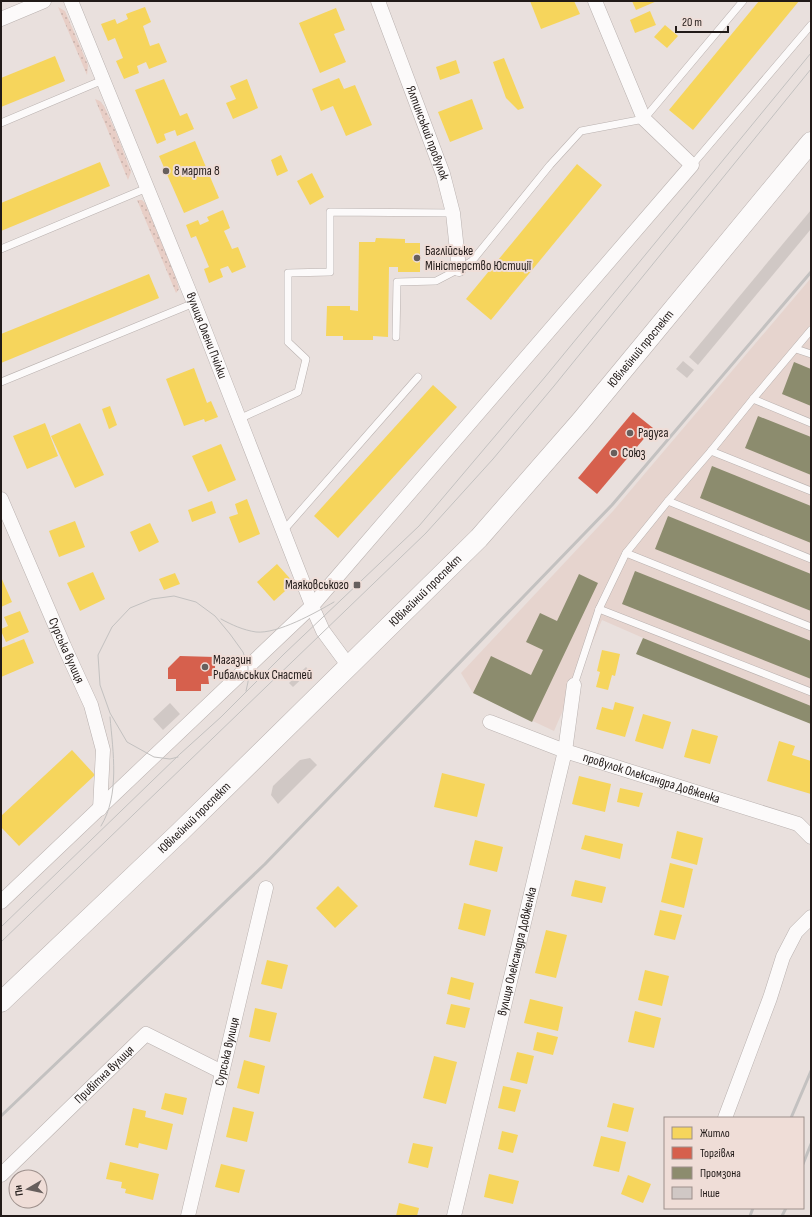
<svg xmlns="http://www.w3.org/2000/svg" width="812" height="1217" font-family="'Sofia Sans Condensed',sans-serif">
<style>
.built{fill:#e6d4ce}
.grass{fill:url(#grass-dots)}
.homes{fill:#f6d55c}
.shops{fill:#d6604d}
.industry{fill:#8c8c6e}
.building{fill:#d0c8c5}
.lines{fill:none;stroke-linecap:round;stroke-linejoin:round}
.service-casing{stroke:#b9b1af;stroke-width:8}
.minor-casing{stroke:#b9b1af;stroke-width:15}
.secondary-casing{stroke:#b9b1af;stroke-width:21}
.service{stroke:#fcfafa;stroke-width:7}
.minor{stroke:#fcfafa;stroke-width:14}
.secondary{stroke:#fcfafa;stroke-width:20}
.tram{stroke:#c3c1c0;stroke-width:1}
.rail{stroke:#c3c1c0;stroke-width:3}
.poi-dot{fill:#675f5d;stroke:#efddd7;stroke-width:1.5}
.labels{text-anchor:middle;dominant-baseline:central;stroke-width:4;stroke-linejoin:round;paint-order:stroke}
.street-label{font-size:13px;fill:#211a18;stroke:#efddd7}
.poi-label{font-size:13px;fill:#211a18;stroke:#efddd7;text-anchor:start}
</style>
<defs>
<pattern id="grass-dots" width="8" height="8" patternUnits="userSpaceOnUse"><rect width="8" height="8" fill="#e8cec6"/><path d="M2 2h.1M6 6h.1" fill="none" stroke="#c7b0a9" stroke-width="1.8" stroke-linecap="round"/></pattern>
</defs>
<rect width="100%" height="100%" fill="#e9e0dd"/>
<!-- built -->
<path class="built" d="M811,278V724L657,644L602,620L554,731L473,693L461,673L613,511Z"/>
<!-- grass -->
<g class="grass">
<path d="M58,7L65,11L88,65L87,75Z"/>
<path d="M95,99L100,101L104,106L116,132L131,172L128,180Z"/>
<path d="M137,200H142L145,203L175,275L179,289L176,293Z"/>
</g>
<!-- homes -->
<g class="homes">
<path d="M530,1H574L580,14L541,29Z"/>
<path d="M632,1H657L636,10Z"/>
<path d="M759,1H799L693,130L669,110Z"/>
<path d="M145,7L151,22L143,26L150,46L159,43L167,62L149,69L146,62L137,66L139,73L124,79L116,61L123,58L115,38L108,41L101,24L115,19L117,24L128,19L126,14Z"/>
<path d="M336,8L345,30L334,34L346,62L320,73L299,23Z"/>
<path d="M650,11L656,25L635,33L630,20Z"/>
<path d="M665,25L678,36L667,48L654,37Z"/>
<path d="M55,56L65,81L1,107V78Z"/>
<path d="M504,58L524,108L518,110L506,98L493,62Z"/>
<path d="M456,60L460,73L440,80L436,67Z"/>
<path d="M339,78L344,89L355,85L372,125L346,136L333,106L321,111L312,89Z"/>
<path d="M164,79L180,116L187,113L194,129L177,136L175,130L164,134L166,140L157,144L135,90Z"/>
<path d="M247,79L258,108L233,119L226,103L236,99L230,86Z"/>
<path d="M472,99L483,129L450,142L438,112Z"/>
<path d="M195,141L219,198L184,213L159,156Z"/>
<path d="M281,155L288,171L277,176L271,160Z"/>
<path d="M100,162L110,186L1,231V203Z"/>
<path d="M577,164L602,185L491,320L466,299Z"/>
<path d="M312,173L324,197L310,205L297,181Z"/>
<path d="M223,210L230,228L224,231L232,249L238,247L246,267L232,273L228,266L220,269L223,277L209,283L204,269L209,267L196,236L191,238L186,225L198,220L200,225L209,221L207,217Z"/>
<path d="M376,238L405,239V243H420V272H398V267H389L388,337L373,336V340H343V336H326L327,306H350V310L358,311L359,242H375Z"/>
<path d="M149,274L159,298L1,363V334Z"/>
<path d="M194,368L207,403L211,401L218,417L205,422L204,419L184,426L166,379Z"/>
<path d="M433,385L457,407L338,538L314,516Z"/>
<path d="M110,406L117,425L109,429L102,409Z"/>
<path d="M45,423L58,456L27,469L13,436Z"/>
<path d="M80,423L104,475L75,488L51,436Z"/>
<path d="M221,444L236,480L208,492L192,456Z"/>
<path d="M247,499L260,534L239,543L229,517L238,514L235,504Z"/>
<path d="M212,501L216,513L192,522L188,510Z"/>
<path d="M75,521L85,547L59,557L49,531Z"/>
<path d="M150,523L159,542L139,552L130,532Z"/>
<path d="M277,564L294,583L274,601L257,582Z"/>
<path d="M93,572L105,599L80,611L67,583Z"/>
<path d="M175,573L180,584L164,590L159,579Z"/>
<path d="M1,577L12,602L1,607Z"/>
<path d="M20,611L29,632L6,642L1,631V629L8,626L4,617Z"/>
<path d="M24,639L34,663L1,677V648Z"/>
<path d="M602,650L620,654L615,676L612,675L608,690L596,687L600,672L597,671Z"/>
<path d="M615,702L634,707L625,737L596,729L602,707L613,710Z"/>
<path d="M643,714L671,722L663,749L635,741Z"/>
<path d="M692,729L718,736L710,764L684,757Z"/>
<path d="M779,741L795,746L792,755L811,761V794L767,781Z"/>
<path d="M72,750L95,775L19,846L1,827V816Z"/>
<path d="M442,773L485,784L477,817L434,807Z"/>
<path d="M579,776L611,784L605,812L572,804Z"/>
<path d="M620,788L643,793L639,807L617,802Z"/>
<path d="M677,831L703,838L697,865L671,858Z"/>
<path d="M585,835L623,844L620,859L581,849Z"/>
<path d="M475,840L503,847L497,872L469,865Z"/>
<path d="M670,863L693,869L684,908L661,902Z"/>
<path d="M575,880L606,887L602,903L571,896Z"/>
<path d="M338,886L358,906L335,928L316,908Z"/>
<path d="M464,903L491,910L485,936L458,929Z"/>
<path d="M660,910L682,915L675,940L654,935Z"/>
<path d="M546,930L567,935L556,978L535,973Z"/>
<path d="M267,960L288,965L282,989L261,984Z"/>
<path d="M645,970L669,976L662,1006L638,1000Z"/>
<path d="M451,977L474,983L470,1000L447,994Z"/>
<path d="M530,999L563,1007L558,1031L524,1023Z"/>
<path d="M451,1004L470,1008L465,1028L446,1024Z"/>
<path d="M255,1008L277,1013L270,1042L249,1037Z"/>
<path d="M635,1011L661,1018L654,1048L628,1042Z"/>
<path d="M537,1032L558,1037L553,1055L533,1050Z"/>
<path d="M517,1052L534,1056L527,1084L510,1080Z"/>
<path d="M434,1056L457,1062L446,1104L423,1098Z"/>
<path d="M244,1060L265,1066L259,1094L237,1088Z"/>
<path d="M503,1086L521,1090L515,1112L498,1108Z"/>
<path d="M165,1093L187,1098L183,1115L161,1109Z"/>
<path d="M613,1103L634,1108L628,1132L607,1127Z"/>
<path d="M233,1107L254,1112L247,1142L226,1137Z"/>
<path d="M133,1108L146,1111L145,1117L173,1124L167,1150L139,1143L138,1148L125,1145Z"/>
<path d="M502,1131L518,1135L513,1153L498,1149Z"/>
<path d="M601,1136L626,1142L619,1172L593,1166Z"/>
<path d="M413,1143L433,1147L428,1168L408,1163Z"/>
<path d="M110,1162L159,1174L153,1200L125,1193L126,1189L121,1188L122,1182L106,1179Z"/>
<path d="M221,1164L245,1170L239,1193L215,1187Z"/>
<path d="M489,1174L519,1181L513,1204L484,1197Z"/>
<path d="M628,1175L651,1184L643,1203L621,1194Z"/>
<path d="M399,1203L419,1208L417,1216H396Z"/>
</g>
<!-- shops -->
<g class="shops">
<path d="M633,412L653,428L597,494L578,478Z"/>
<path d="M180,656L215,657V676H208L209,684H201V691H176V679H168V668Z"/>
</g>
<!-- industry -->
<g class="industry">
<path d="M794,362L811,369V406L782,394Z"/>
<path d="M758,416L811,437V475L745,448Z"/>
<path d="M712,466L811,506V543L700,498Z"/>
<path d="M668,516L811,574V611L655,549Z"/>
<path d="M635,571L811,641V679L622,604Z"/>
<path d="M579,574L598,583L532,722L473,693L491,656L531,675L543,650L526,642L540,613L557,621Z"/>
<path d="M643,638L811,706V724L636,654Z"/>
</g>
<!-- building -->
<g class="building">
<path d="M811,210V229L698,365L689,357Z"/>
<path d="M683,361L694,370L687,378L676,369Z"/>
<path d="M306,667L310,671L293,687L289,683Z"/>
<path d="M170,703L180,714L163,730L153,719Z"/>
<path d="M310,758L317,765L278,804L271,795L273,786L300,760Z"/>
</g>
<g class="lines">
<!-- service casing -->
<g class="service-casing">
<g id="service">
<path d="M1,123L103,80"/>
<path d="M692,165L811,25"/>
<path d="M1,249L147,188"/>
<path d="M396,337L397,282L436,281L459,269L472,261L550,165L581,131L644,119L743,1"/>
<path d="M796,349L811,354"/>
<path d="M1,382L194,303"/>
<path d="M753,399L811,423"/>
<path d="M239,419L298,392L306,359L288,342V273L330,272V212L453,213"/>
<path d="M711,451L811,491"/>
<path d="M668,501L811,559"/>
<path d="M283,531L418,377"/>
<path d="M626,553L811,627"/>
<path d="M599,609L811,692"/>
<path d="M574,685L599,609L626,553L668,501L711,451L753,399L811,330"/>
</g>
</g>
<!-- minor casing -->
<g class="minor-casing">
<g id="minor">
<path id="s1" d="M71,1L194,303L315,613L323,631L348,665"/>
<path id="s2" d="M378,1L443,174L453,213L459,269"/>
<path d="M1,19L44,1"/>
<path id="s3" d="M1,499L64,646L91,705L103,750L100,809"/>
<path id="s4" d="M490,722L565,751L798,824L811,837"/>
<path d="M1,902L312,606L692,165L644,119L595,1"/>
<path d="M725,1118L770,998L783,957L796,932L811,917"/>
<path id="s5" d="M1,1175L146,1034L222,1072"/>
<path id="s6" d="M188,1216L266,888"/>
<path id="s7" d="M454,1216L565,751L574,685"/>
</g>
</g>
<!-- secondary casing -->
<g class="secondary-casing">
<g id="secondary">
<path id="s8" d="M1,1002L180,832L479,538L581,421L811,142"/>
</g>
</g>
<!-- service -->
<use href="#service" class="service"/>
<!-- minor -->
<use href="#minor" class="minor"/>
<!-- secondary -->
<use href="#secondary" class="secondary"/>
<!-- tram -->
<g class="tram">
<path d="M221,619C232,625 243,630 256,632C278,634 315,613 334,602"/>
<path d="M178,757L170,759L154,757L127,742L110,713L100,685L98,655L112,627L130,608L152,599L174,596L196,602L215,616L230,634L243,652L248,667V682L246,691"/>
<path d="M101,826C120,795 113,752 110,717"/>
<path d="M1,927L180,754L221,717L284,654L419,526L545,377L811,53"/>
<path d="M1,942L426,533L493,459L554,386L811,69"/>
</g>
<!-- rail -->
<g class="rail">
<path d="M1,1116L265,864L612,505L811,272"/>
<path d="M791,1118L811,1071"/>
<path d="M803,1164L811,1144"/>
<path d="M750,1216L753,1208"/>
<path d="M782,1216L786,1208"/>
</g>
</g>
<!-- markers -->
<g class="poi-dot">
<circle cx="166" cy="171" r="4"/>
<circle cx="417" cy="258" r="4"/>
<circle cx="630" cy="433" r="4"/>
<circle cx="614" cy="453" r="4"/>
<rect x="353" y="581" width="8" height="8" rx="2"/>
<circle cx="205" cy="667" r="4"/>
</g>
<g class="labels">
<!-- street labels -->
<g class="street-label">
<text stroke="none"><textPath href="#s2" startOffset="141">Ялтинський провулок</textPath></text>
<text stroke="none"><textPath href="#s1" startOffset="361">вулиця Олени Пчілки</textPath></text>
<text stroke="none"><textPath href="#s8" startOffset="915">Ювілейний проспект</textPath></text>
<text stroke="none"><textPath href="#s8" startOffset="591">Ювілейний проспект</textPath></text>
<text stroke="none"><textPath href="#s3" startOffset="165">Сурська вулиця</textPath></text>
<text stroke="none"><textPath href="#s4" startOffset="171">провулок Олександра Довженка</textPath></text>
<text stroke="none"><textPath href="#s8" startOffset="267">Ювілейний проспект</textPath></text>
<text stroke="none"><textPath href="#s7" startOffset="272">вулиця Олександра Довженка</textPath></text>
<text stroke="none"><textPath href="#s6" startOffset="169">Сурська вулиця</textPath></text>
<text stroke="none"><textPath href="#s5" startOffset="144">Привітна вулиця</textPath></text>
</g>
<!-- poi labels -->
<g class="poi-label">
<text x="174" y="171">8 марта 8</text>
<text x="425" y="251">Баглійське<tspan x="425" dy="15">Міністерство Юстиції</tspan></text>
<text x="638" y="433">Радуга</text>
<text x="622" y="453">Союз</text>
<text x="349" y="585" text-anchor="end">Маяковського</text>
<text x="213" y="660">Магазин<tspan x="213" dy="15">Рибальських Снастей</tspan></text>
</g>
</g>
<!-- border -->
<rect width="812" height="1217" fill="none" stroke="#211a18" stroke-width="4"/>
<!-- legend -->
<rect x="664" y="1117" width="140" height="92" fill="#efddd7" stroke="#9d8f8b"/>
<rect x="672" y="1127" width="20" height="12" fill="#f6d55c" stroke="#9d8f8b"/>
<text x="700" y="1137" font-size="12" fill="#211a18">Житло</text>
<rect x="672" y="1147" width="20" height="12" fill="#d6604d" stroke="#9d8f8b"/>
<text x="700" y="1157" font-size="12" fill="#211a18">Торгівля</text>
<rect x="672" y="1167" width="20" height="12" fill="#8c8c6e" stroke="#9d8f8b"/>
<text x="700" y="1177" font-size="12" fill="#211a18">Промзона</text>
<rect x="672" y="1187" width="20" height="12" fill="#d0c8c5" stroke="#9d8f8b"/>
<text x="700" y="1197" font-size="12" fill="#211a18">Інше</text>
<!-- north arrow -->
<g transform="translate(28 1189) rotate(261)"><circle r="19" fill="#efddd7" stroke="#9d8f8b"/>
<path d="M0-3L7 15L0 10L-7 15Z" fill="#675f5d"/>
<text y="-6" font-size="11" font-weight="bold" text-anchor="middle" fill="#211a18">Пн</text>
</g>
<!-- scale -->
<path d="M676 26v6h52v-6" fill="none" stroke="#211a18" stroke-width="2"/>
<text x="682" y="26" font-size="12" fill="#211a18" stroke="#efddd7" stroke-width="3" paint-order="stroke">20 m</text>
</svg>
